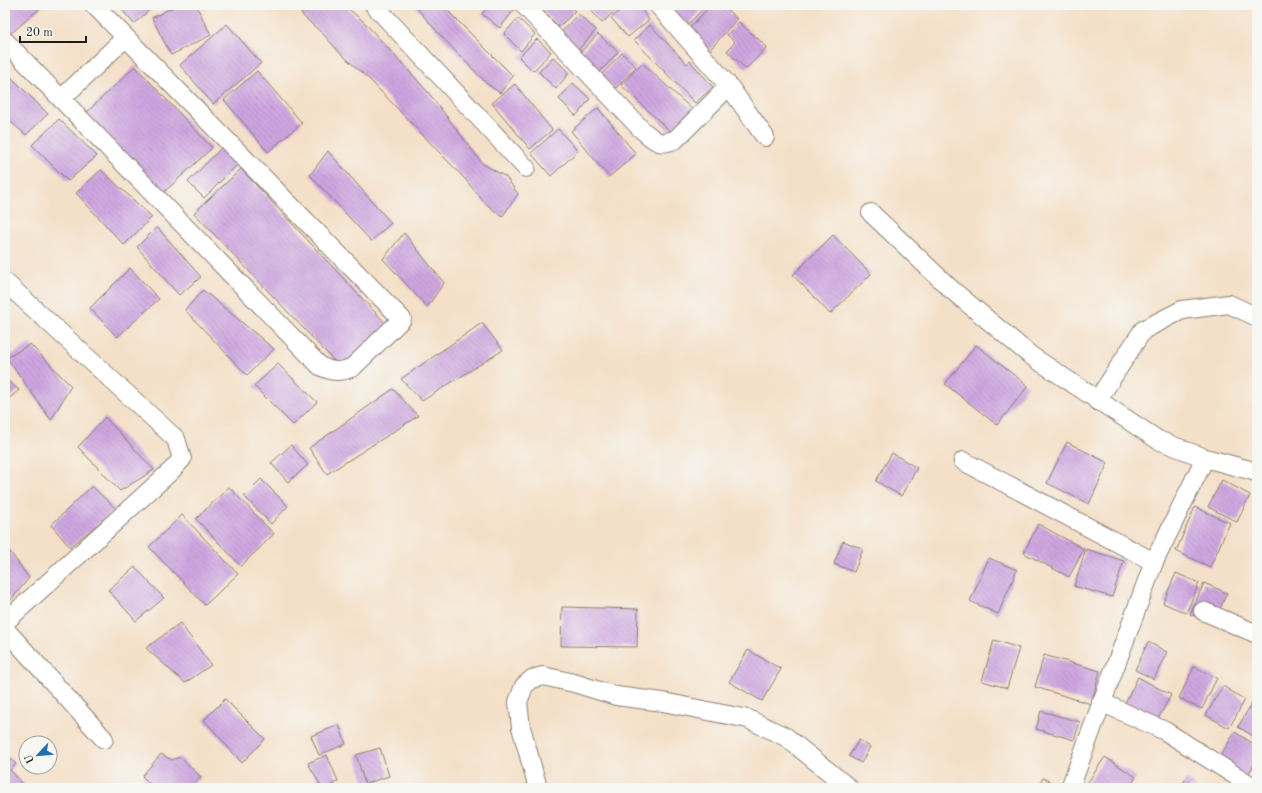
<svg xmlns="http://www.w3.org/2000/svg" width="1262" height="793" font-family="'Old Standard TT',serif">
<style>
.building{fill:url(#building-back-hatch)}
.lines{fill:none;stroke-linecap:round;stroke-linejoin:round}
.minor-casing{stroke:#887e72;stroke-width:20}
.minor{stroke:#fff;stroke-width:18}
</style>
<defs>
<pattern id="building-back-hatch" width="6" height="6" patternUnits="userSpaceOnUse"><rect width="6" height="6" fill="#cea5e0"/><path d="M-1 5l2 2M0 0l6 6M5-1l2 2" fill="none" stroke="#b08dc0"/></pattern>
</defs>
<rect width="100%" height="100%" fill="#f6f6f2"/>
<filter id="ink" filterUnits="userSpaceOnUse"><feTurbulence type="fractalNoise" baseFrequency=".025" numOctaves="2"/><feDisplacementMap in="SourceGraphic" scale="8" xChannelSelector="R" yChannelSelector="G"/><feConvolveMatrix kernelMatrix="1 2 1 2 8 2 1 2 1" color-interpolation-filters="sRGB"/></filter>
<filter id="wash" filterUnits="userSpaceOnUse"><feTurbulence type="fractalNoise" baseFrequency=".012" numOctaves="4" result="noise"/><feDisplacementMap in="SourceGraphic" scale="16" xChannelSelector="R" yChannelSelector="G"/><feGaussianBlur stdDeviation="0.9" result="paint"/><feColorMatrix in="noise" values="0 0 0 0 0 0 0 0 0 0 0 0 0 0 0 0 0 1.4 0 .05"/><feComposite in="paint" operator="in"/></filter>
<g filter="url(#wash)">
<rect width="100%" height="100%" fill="#f4e0c8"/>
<g id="blocks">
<!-- building -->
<g class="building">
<path d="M5,5H44L9,35L5,30Z"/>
<path d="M118,5H155L134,24Z"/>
<path d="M177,5H196L211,35L171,55L152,18Z"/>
<path d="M297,5H344L364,22L428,92L483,164L506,177L518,194L502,217L483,201L465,179L371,81L339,52L324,35L303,16Z"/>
<path d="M414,5H442L513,76L500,93L487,84L442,37Z"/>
<path d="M489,5H507L514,10L500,28L482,14Z"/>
<path d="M549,5H569L575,11L559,27L543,11Z"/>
<path d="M586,5H621L602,23Z"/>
<path d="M627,5H638L649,20L628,37L611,18Z"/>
<path d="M672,5H706L686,27L667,10Z"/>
<path d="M711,5H722L737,19L707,53L685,33Z"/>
<path d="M578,14L596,30L576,52L558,36Z"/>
<path d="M518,18L535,34L521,51L504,34Z"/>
<path d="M739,22L767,47L746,69L727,51L735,42L727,35Z"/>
<path d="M227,24L261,63L213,104L180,65Z"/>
<path d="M650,25L687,64L690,61L713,87L695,103L634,40Z"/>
<path d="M598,34L618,52L599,73L579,54Z"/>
<path d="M537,39L551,52L533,71L519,57Z"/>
<path d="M622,53L636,67L615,89L601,75Z"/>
<path d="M553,57L569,73L556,89L539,72Z"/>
<path d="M642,63L695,112L674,135L621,85Z"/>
<path d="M135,66L212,148L162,194L86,113Z"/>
<path d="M5,71L48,114L26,135L5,117Z"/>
<path d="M257,71L302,123L268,152L224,100Z"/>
<path d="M573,83L590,99L576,116L559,99Z"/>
<path d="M515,84L552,130L530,149L492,103Z"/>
<path d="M598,108L636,154L609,177L571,131Z"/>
<path d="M59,119L97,156L68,181L32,145Z"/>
<path d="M558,129L578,151L551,176L531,153Z"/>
<path d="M222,147L238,164L204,198L188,182Z"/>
<path d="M328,151L391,223L371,241L310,175Z"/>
<path d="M241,169L388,326L342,369L194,213Z"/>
<path d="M101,170L152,217L124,245L76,193Z"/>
<path d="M157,227L201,277L179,295L137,247Z"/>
<path d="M404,233L444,283L427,307L383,259Z"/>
<path d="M833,235L871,274L830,314L793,275Z"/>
<path d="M130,268L159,299L117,337L90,308Z"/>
<path d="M203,290L274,349L247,375L185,310Z"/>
<path d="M482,323L503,350L422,401L401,379Z"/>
<path d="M30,344L71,386L51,420L7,358Z"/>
<path d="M976,345L1028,386L997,425L945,384Z"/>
<path d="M278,364L317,402L293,425L254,386Z"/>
<path d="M5,378L19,390L5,402Z"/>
<path d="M393,389L418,416L327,474L309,448Z"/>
<path d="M105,417L154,470L120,491L78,447Z"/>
<path d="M1067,442L1108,463L1089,504L1047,483Z"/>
<path d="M291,445L308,465L288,482L271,463Z"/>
<path d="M892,453L917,468L901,496L876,481Z"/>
<path d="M261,479L288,506L271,524L244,496Z"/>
<path d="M1222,480L1250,495L1237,522L1208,507Z"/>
<path d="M92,486L116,509L70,547L51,525Z"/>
<path d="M229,487L274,534L241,566L196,519Z"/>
<path d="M1195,507L1230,523L1210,567L1176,551Z"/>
<path d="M182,515L238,574L205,605L149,547Z"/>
<path d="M1038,524L1084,549L1069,577L1024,553Z"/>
<path d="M843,541L863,549L854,572L834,564Z"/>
<path d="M8,549L29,578L11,600L5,595V552Z"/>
<path d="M1086,549L1124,561L1112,597L1074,586Z"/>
<path d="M989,558L1017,570L998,614L970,601Z"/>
<path d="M135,567L164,598L136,621L108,590Z"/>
<path d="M1176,573L1199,583L1186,613L1163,603Z"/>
<path d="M1204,583L1227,593L1213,624L1190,614Z"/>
<path d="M562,607L638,609L637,647L561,646Z"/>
<path d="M180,623L211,665L185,683L146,648Z"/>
<path d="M994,640L1019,648L1007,688L982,681Z"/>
<path d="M1148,642L1167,652L1154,679L1135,670Z"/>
<path d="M748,650L781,669L762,701L729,682Z"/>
<path d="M1044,655L1100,671L1091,704L1035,687Z"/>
<path d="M1194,667L1217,678L1202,709L1179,698Z"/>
<path d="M1138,677L1171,695L1153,728L1121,711Z"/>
<path d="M1223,686L1245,700L1229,728L1206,715Z"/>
<path d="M1257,694V738L1238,727Z"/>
<path d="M225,699L265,739L242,763L204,720Z"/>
<path d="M1041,711L1080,722L1074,740L1036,729Z"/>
<path d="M339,725L346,744L319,755L311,736Z"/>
<path d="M1235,732L1257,746V760L1242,784L1214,766Z"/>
<path d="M859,740L870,747L861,763L849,756Z"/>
<path d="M380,748L389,776L365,784L356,755Z"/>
<path d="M5,754L16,764L10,770L27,788H5Z"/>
<path d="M161,754L172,760L180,757L201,777L194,783L199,788H154L142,776Z"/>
<path d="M327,755L338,781L326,788H322L308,763Z"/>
<path d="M1105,757L1136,777L1129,788H1084Z"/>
<path d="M1043,778L1061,788H1037Z"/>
<path d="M1186,779L1197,788H1180Z"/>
</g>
</g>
</g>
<g filter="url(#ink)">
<use href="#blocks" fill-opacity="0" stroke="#887e72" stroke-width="1"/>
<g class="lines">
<!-- minor casing -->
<g class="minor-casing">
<g id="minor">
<path d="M374,5L526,168"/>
<path d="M524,5L642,130C656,141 659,147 676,139L729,86L658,5"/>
<path d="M5,41L320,366C332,372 340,373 353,367L402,319L94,5"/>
<path d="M729,86L765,137"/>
<path d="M61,99L125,38"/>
<path d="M871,213L952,290L1030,355L1158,440L1205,458L1154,562L1070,788"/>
<path d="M5,282L176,439L182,459L171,471L5,622"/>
<path d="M1097,401L1143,330L1182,310L1229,304L1257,317"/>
<path d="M1205,458L1257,472"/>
<path d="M963,461L1154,562"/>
<path d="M1203,611L1257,634"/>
<path d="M5,629L104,739"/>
<path d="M1101,702L1165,731L1255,788"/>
<path d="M538,788L521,727L518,702L524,686L532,679L543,676L574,683L616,696L663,702L748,719L786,737L849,788"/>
</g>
</g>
<!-- minor -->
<use href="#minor" class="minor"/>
</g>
</g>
<!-- margin -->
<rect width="1262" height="793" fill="none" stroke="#f6f6f2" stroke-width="20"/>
<!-- north arrow -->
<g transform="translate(38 755) rotate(244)"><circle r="19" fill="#f6f6f2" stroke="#9f9f9c"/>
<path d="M0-3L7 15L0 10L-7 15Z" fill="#1f6fb2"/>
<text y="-6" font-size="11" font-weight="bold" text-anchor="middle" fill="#1c1c1c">U</text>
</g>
<!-- scale -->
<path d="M20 36v6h66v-6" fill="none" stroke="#1c1c1c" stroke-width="2"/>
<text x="26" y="36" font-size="12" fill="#1c1c1c" stroke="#f6f6f2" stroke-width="3" paint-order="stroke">20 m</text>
</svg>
